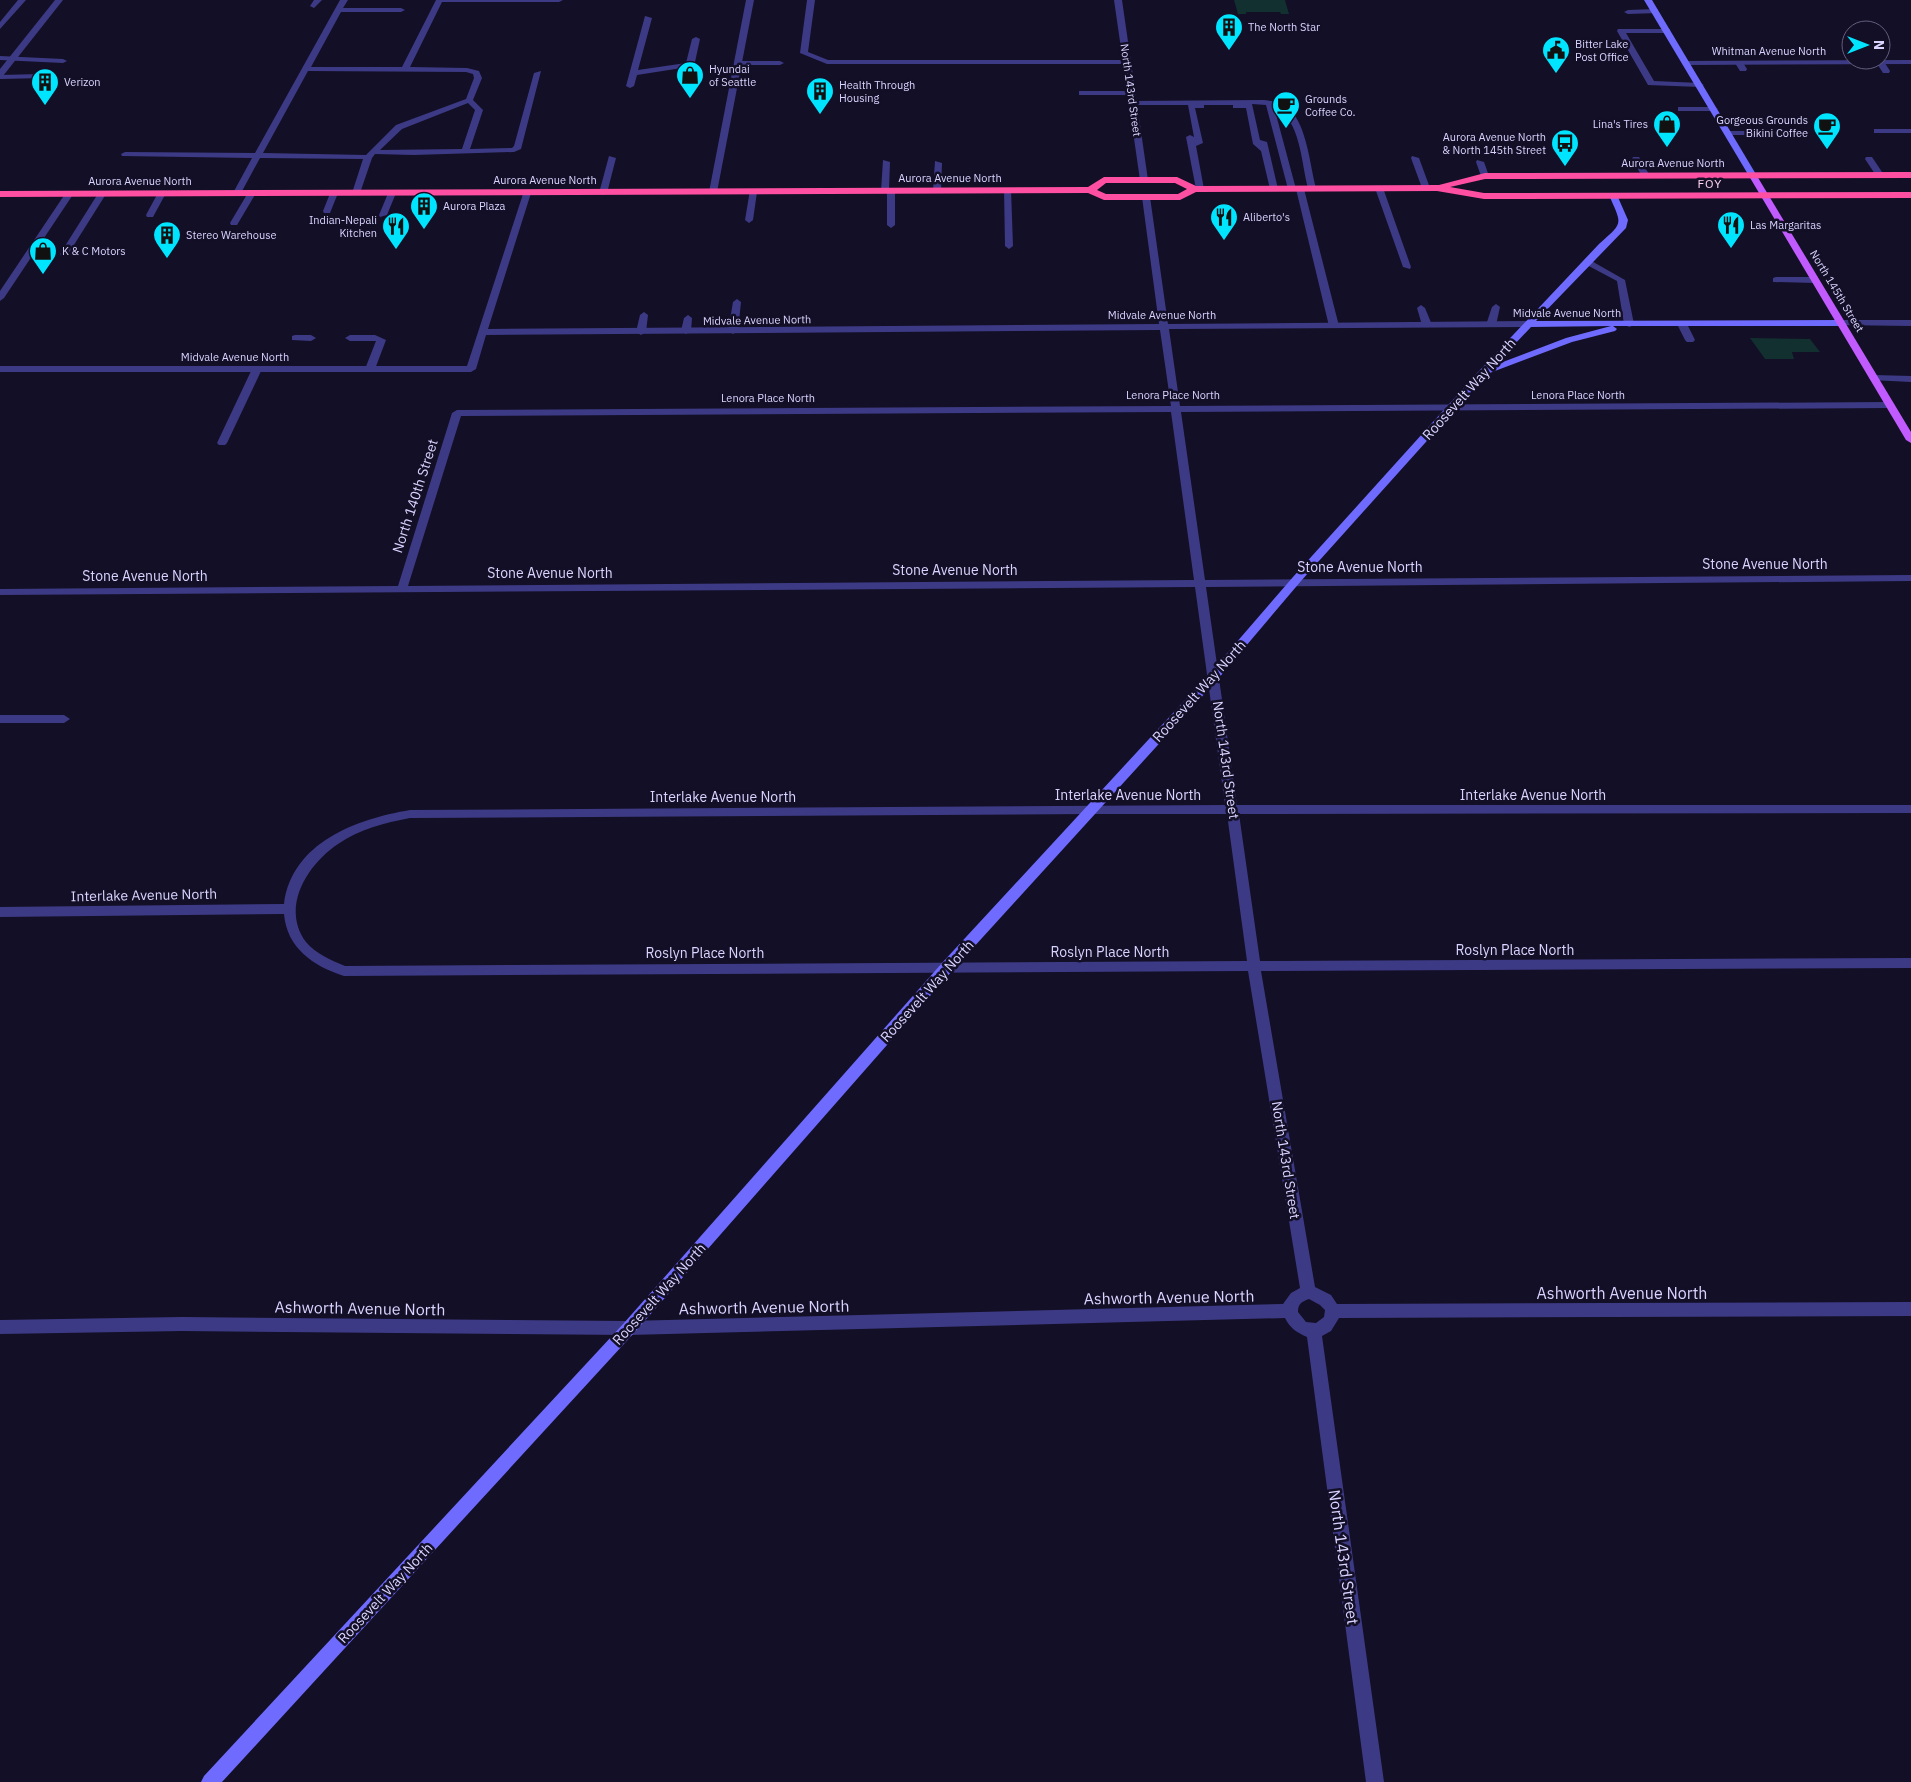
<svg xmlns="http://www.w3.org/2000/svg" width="1911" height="1782" font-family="'IBM Plex Sans',sans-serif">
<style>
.green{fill:#12302f}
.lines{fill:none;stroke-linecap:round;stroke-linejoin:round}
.lane{fill:#3d3a85;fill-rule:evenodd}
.street{fill:#3d3a85;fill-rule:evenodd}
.secondary{fill:#6f6bff;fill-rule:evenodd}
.primary{fill:#c25bff;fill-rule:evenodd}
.highway{fill:#ff4fa3;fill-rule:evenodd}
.labels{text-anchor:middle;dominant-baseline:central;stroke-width:5;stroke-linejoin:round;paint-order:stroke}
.far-poi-label{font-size:11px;fill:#d9d4ff;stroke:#130f26;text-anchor:start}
.far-street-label{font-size:11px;fill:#d9d4ff;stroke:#130f26}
.far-neighbourhood-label{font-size:12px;letter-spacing:1px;fill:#ffd6f0;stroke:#130f26}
.street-label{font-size:14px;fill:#d9d4ff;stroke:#130f26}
.near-street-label{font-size:16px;fill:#d9d4ff;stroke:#130f26}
</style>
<rect width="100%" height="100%" fill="#130f26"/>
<!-- green -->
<g class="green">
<path d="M1234,0H1285L1289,14H1281L1280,12H1246V14H1238Z"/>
<path d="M1750,338L1810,339L1820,352H1792L1794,359H1765Z"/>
</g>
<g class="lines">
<!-- lane -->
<g class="lane">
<path d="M18,0H26L0,29V22Z"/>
<path d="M314,0H322L314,8L310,6Z"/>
<path d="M340,0H348L343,8H401L405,10L401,12H341L311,67H402L436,0H563L559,2H442L410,67L467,68L479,71L482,78L473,100L483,110L470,149L512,148L514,146L534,73L541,71L521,149L514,152L414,155L375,154L372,158L360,193L356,195L352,193L363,159L260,158L241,193L237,195L233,193L252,158L122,156L121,154L125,152L255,153ZM308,71L466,72L473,74L474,78L466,99L396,125L366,155L263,153ZM468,103L475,110L462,149L380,150L402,129Z"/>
<path d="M807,0H815L808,52L828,60H1127L1131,62L1127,64H827L800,53Z"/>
<path d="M1655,9H1658V13L1628,14L1624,12L1628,10Z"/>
<path d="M645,16L652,18L638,70L686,63L692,39L696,37L700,39L695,62L688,67L637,75L634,86L630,88L626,86Z"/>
<path d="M1618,29H1670V33H1626L1654,81L1700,83L1704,85L1700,87L1648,85L1617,31Z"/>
<path d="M0,56L63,59L67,61L63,63L0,60Z"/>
<path d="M1877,60H1883L1890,71L1889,73H1883L1876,62Z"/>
<path d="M735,61H780L784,63L780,65H735Z"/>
<path d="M1736,61H1742L1747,69L1746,71H1740L1735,63Z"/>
<path d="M41,74H44V78L0,79V75Z"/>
<path d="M1079,91H1132L1136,93L1132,95H1079Z"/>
<path d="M1264,100C1273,101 1283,103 1290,110C1307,126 1310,166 1316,188L1312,190L1308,188C1301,163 1301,119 1274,107L1296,189L1300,187L1304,189L1339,326L1337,328H1331L1329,326L1296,189L1292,191L1288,189L1266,105L1252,104L1260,140L1267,142L1278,189L1277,191L1270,189L1261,151L1253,144L1246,108H1233V105H1204V108H1195L1203,143L1196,146L1204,189L1200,191L1196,189L1186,137L1190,135L1194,137L1188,105H1132L1128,103L1132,101Z"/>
<path d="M1678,107H1714L1718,109L1714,111H1678Z"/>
<rect x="1874" y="129" width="37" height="4"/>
<path d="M1726,131H1785L1789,133L1785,135H1729L1725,133Z"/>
<path d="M609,156L616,158L607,193L603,195L599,193Z"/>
<path d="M1412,156L1419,158L1430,188L1429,190L1422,188L1411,158Z"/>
<path d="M1633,157H1639L1650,176L1649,178H1643L1632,159Z"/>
<path d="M1866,157H1872L1884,175L1883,177H1877L1865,159Z"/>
<path d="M883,160L890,162L889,189L895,191V225L891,228L887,225V193L881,191Z"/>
<path d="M1477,160L1484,162L1489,176L1488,178L1481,176L1476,162Z"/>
<path d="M935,161L942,163L941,191L937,193L933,191Z"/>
<path d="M1376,186L1383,188L1411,267L1410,269L1403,267L1375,188Z"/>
<path d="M1004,188L1011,190L1013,246L1009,249L1005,246Z"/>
<path d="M750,190L757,192L753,220L749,223L745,220Z"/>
<path d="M67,191L74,193L4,298L0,301V291Z"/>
<path d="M159,191L166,193L153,217H147L146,215Z"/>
<path d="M249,191L256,193L237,225H231L230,223Z"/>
<path d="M331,191L338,193L330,213H324L323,211Z"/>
<path d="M389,191L396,193L387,215L380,217L379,215Z"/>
<path d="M99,192L106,194L67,256H61L60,254Z"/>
<path d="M1588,259L1625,280L1634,324L1632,326L1629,327L1624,324L1617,281L1585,264L1584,262Z"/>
<path d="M1776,277H1815L1819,280L1815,283L1773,282V278Z"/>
<path d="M737,299L741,302L738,331L733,334L728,331L733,302Z"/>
<path d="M1496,304L1500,307L1496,325L1494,327H1488L1486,325L1492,307Z"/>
<path d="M1421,305L1425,308L1432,325L1430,327H1424L1422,325L1417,308Z"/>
<path d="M644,312L648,315L646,332L641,335L636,332L640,315Z"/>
<path d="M688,315L692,318L691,331L686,334L681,331L684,318Z"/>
<path d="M1841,320H1911V326L1838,325V321Z"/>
<path d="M1682,321L1687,324L1695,340L1693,342H1687L1685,340L1677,324Z"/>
<path d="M295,335H311L316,338L311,341L292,340V336Z"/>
<path d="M375,335L386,340L375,369L370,372L365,369L376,341H350L345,338L350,335Z"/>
<path d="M257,366L262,369L227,443L225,445H219L217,443L252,369Z"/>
<path d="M1874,375L1911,376V382L1871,380L1869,378Z"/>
<path d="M0,715H64L70,719L64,723H0Z"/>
</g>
<!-- street -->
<g class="street">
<path d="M55,0H63L3,76H0V69Z"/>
<path d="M746,0H754L717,192L713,194L709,192Z"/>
<path d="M1114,0H1122L1148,180L1144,182L1140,180Z"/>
<path d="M1911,60V64L1686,65L1682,63L1686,61Z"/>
<path d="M524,191L531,193L488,329L1159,324L1142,197L1146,195L1150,197L1168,324L1528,321L1533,324L1528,327L1169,329L1180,406L1890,402L1895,405L1890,408L1181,412L1205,580L1911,575V581L1206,587L1237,805H1911V813L1239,814L1260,961L1911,958V968L1261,971L1315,1287L1331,1295L1337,1304L1911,1302V1316L1339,1318L1331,1331L1322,1336L1384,1782H1366L1307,1337C1296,1332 1290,1328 1285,1318L629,1335L182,1331L0,1334V1320L182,1317L629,1321L1283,1304L1291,1293L1300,1288L1248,971L344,976C313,966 287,948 284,914L0,917V907L284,904C292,842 357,819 410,810L1225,805L1195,587L0,595V589L398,586L452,413L457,410L1171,406L1160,330L486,335L476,369L471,372H0V366H467ZM1171,412L1194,580L408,586L461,416ZM1090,814H1227L1247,961L345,966C331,960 316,954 306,942C280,907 308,864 338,844C360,829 384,823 410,818ZM1309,1299L1320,1305L1325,1310L1324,1317L1316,1323L1306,1322L1298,1312C1298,1304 1301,1302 1309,1299Z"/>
</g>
<!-- secondary -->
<g class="secondary">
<path d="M1644,0H1652L1757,176L1756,178L1749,176Z"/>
<path d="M1610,193L1617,195L1628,220L1626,228L1536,321L1841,320L1845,323L1841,326H1613L1617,329L1615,331L1572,342L1487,374L1301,581L1218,679L952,971L634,1333L222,1782H201L204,1776L624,1323L942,963L1210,673L1293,577L1479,371L1599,244C1624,222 1622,225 1609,195ZM1611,326L1566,338L1495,365L1531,327Z"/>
</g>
<!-- primary -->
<path class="primary" d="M1750,174L1757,176L1911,432V443L1906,440L1749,176Z"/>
<!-- highway -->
<path class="highway" d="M1911,172V178L1485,179L1450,187L1484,193L1911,192V198L1484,199L1437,191L1196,192L1180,200H1104L1088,193L0,197V191L1088,187L1104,177H1177L1196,186L1439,185L1485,173ZM1106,183H1175L1187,189L1178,194H1106L1097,190Z"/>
</g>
<!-- icons -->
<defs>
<g id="building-pin" transform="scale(1.4375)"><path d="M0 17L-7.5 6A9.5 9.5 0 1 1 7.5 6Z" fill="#00e5ff" stroke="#130f26"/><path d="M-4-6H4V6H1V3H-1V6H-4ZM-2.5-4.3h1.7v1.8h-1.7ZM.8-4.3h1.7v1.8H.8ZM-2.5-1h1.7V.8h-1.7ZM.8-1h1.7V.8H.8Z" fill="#111"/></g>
<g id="civic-pin" transform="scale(1.4375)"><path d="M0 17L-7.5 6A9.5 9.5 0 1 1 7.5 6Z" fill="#00e5ff" stroke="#130f26"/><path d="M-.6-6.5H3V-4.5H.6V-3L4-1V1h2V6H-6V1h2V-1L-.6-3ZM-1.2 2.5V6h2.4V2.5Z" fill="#111"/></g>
<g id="shop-pin" transform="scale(1.4375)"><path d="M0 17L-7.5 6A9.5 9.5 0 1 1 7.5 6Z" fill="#00e5ff" stroke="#130f26"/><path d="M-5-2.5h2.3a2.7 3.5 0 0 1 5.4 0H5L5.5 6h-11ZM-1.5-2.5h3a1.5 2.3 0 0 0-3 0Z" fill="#111"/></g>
<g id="cafe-pin" transform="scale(1.4375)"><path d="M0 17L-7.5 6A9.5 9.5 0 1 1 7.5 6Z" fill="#00e5ff" stroke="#130f26"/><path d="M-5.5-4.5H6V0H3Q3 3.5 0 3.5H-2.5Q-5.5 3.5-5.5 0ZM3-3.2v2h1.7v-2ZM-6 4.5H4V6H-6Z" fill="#111"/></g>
<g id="bus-pin" transform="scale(1.4375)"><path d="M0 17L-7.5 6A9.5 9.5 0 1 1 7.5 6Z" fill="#00e5ff" stroke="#130f26"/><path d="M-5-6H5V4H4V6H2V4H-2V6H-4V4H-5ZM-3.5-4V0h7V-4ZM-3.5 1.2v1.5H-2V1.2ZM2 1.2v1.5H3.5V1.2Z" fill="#111"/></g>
<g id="restaurant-pin" transform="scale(1.4375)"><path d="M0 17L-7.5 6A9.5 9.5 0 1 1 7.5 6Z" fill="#00e5ff" stroke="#130f26"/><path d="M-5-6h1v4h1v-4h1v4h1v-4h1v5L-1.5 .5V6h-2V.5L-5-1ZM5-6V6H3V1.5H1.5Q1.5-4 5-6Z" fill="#111"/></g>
</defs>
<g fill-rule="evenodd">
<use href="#building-pin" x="1229" y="27"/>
<use href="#civic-pin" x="1556" y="50"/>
<use href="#shop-pin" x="690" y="75"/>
<use href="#building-pin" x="45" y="82"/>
<use href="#building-pin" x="820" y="91"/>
<use href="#cafe-pin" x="1286" y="105"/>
<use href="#shop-pin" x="1667" y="124"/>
<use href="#cafe-pin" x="1827" y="126"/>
<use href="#bus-pin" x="1565" y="143"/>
<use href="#building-pin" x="424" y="206"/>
<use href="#restaurant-pin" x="1224" y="217"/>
<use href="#restaurant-pin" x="1731" y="225"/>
<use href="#restaurant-pin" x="396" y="226"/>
<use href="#building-pin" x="167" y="235"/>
<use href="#shop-pin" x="43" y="251"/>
</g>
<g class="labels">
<!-- far-poi labels -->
<g class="far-poi-label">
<text x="1248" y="27">The North Star</text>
<text x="1575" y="44">Bitter Lake<tspan x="1575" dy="13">Post Office</tspan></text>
<text x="709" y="69">Hyundai<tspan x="709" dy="13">of Seattle</tspan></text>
<text x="64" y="82">Verizon</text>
<text x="839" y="85">Health Through<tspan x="839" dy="13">Housing</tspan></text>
<text x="1305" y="99">Grounds<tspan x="1305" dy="13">Coffee Co.</tspan></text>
<text x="1808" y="120" text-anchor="end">Gorgeous Grounds<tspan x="1808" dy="13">Bikini Coffee</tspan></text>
<text x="1648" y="124" text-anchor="end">Lina's Tires</text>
<text x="1546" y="137" text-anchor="end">Aurora Avenue North<tspan x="1546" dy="13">&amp; North 145th Street</tspan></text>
<text x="443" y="206">Aurora Plaza</text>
<text x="1243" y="217">Aliberto's</text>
<text x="377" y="220" text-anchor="end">Indian-Nepali<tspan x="377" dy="13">Kitchen</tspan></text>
<text x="1750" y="225">Las Margaritas</text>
<text x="186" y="235">Stereo Warehouse</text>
<text x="62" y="251">K &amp; C Motors</text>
</g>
<!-- far-street labels -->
<g class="far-street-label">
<text x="1769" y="51">Whitman Avenue North</text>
<text transform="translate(1131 90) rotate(82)">North 143rd Street</text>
<text x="1673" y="163">Aurora Avenue North</text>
<text x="950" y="178">Aurora Avenue North</text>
<text x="545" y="180">Aurora Avenue North</text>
<text x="140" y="181">Aurora Avenue North</text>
<text transform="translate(1837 291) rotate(59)">North 145th Street</text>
<text x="1567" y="313">Midvale Avenue North</text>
<text x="1162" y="315">Midvale Avenue North</text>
<text transform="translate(757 320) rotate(-1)">Midvale Avenue North</text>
<text x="235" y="357">Midvale Avenue North</text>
<text x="1173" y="395">Lenora Place North</text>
<text x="1578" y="395">Lenora Place North</text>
<text x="768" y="398">Lenora Place North</text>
</g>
<!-- far-neighbourhood labels -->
<g class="far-neighbourhood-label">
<text x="1710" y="183">FOY</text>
</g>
<!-- street labels -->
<g class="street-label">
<text transform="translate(1469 389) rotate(-48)">Roosevelt Way North</text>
<text transform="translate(415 496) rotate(-72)">North 140th Street</text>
<text x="1765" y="564">Stone Avenue North</text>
<text x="1360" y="567">Stone Avenue North</text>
<text x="955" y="570">Stone Avenue North</text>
<text x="550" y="573">Stone Avenue North</text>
<text x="145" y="576">Stone Avenue North</text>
<text transform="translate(1199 691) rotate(-48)">Roosevelt Way North</text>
<text transform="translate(1226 760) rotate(82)">North 143rd Street</text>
<text x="1128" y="795">Interlake Avenue North</text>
<text x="1533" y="795">Interlake Avenue North</text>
<text x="723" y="797">Interlake Avenue North</text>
<text transform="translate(144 895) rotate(-1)">Interlake Avenue North</text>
<text x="1515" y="950">Roslyn Place North</text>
<text x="1110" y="952">Roslyn Place North</text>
<text x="705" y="953">Roslyn Place North</text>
<text transform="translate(927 991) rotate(-48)">Roosevelt Way North</text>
<text transform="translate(1286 1160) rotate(81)">North 143rd Street</text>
<text transform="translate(659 1294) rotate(-48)">Roosevelt Way North</text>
<text transform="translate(385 1593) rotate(-47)">Roosevelt Way North</text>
</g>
<!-- near-street labels -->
<g class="near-street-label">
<text x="1622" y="1293">Ashworth Avenue North</text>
<text transform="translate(1169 1297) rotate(-1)">Ashworth Avenue North</text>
<text transform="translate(764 1307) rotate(-1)">Ashworth Avenue North</text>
<text transform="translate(360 1308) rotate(1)">Ashworth Avenue North</text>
<text transform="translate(1344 1557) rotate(82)">North 143rd Street</text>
</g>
</g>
<!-- north arrow -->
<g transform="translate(1866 45) rotate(90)"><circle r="24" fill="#130f26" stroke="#625e7d"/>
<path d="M0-4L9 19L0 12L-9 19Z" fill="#00e5ff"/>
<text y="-8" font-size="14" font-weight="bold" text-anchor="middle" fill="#d9d4ff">N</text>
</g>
</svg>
